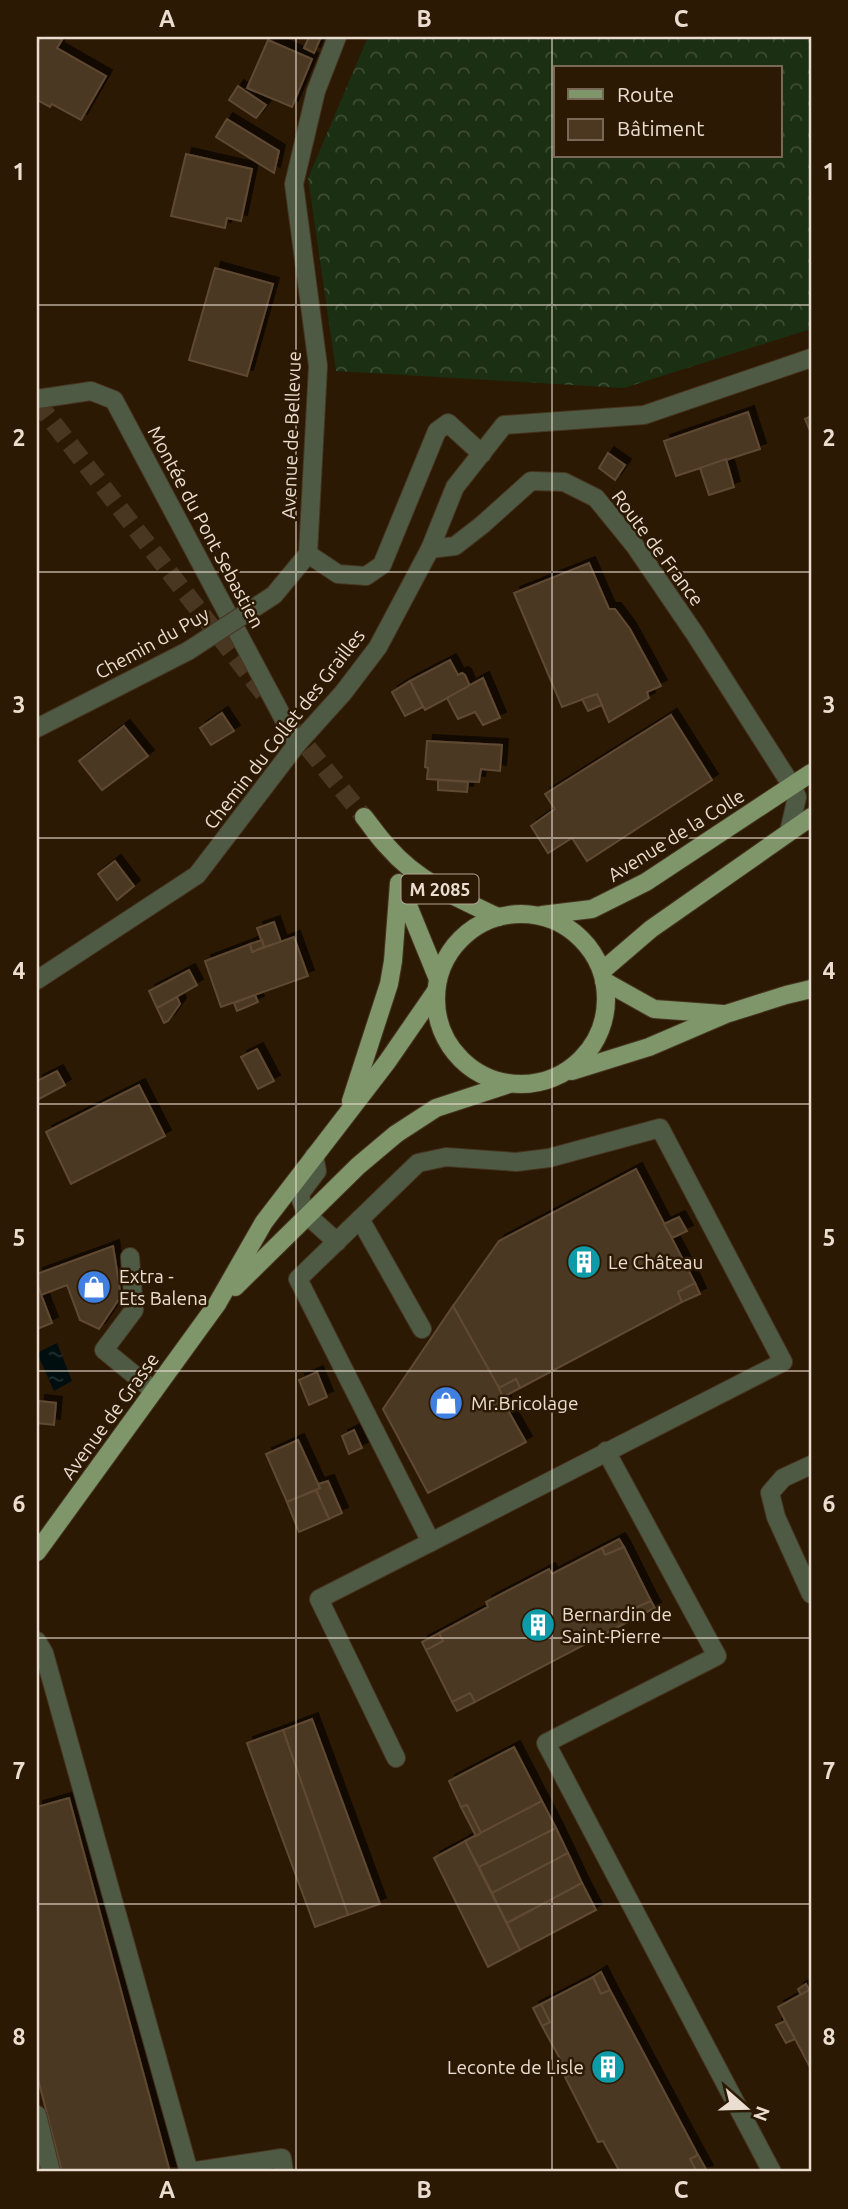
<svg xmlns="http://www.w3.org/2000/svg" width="848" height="2209" font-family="Ubuntu,sans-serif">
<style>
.forest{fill:url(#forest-crowns);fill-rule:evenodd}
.water{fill:url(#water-ripples)}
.building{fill:#4c3720;stroke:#604a33;stroke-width:2;filter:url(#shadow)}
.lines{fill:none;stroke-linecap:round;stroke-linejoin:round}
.major-tunnel{stroke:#493722;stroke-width:18;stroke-dasharray:18 9;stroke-linecap:butt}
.minor-casing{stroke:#473520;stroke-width:20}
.major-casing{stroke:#473520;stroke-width:20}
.minor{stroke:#4f5a45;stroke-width:18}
.major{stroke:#7f966b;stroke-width:18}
.minor-bridge-casing{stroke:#473520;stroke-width:20;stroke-linecap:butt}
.minor-bridge{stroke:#4f5a45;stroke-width:18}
.grid{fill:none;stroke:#ebded1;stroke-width:2;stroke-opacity:0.55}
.labels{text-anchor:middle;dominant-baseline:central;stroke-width:5;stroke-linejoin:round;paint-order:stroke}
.shield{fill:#2c1903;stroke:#b2a393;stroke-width:2}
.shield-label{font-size:18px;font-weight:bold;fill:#ebded1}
.street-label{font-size:19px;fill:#ebded1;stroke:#2c1903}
.poi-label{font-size:19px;fill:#ebded1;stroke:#2c1903;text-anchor:start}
.neatline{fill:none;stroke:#ebded1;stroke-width:2.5}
.grid-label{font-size:23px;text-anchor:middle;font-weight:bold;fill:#ebded1}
</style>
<defs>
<pattern id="forest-crowns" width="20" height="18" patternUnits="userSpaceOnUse" patternTransform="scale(1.75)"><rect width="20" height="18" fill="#1b2f12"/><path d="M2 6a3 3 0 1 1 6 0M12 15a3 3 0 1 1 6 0" fill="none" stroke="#3c4d33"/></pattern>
<pattern id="water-ripples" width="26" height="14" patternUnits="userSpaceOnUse" patternTransform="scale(1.75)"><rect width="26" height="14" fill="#000e0f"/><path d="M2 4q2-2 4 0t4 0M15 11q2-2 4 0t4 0" fill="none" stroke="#253131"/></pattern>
<filter id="shadow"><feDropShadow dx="6" dy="-6" stdDeviation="0" flood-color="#0009"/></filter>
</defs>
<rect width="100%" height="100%" fill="#2c1903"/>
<!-- forest -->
<path class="forest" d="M368,37H811V329L624,388L336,371L308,178ZM556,68H780V156H556Z"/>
<!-- water -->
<path class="water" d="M57,1343L72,1381L54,1391L37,1353Z"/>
<!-- building -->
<g class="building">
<path d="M41,37H56L62,40L57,48L106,76L81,120L52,104L50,107L37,100V44Z"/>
<path d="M309,37H321L314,53L304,48Z"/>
<path d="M268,40L312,59L292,107L247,88Z"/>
<path d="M238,86L266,105L256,118L229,100Z"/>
<path d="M227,119L279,151L274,173L216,137Z"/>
<path d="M186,154L252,169L241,221L227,218L225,228L171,216Z"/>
<path d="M215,268L273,284L247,376L189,360Z"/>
<path d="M748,412L760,449L676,476L664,441Z"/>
<path d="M811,416V433L805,419Z"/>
<path d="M608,453L625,465L615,480L599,468Z"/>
<path d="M726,459L734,487L709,495L700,468Z"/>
<path d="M589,563L609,609H615L630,629L661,686L647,692L649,698L609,722L597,694L562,707L514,593Z"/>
<path d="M450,660L458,675L462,673L465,675L470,686L425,710L410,681Z"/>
<path d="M483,678L500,718L483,725L475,712L458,719L447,698Z"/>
<path d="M410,681L423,707L405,716L392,692Z"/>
<path d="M597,694L602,705L588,711L582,699Z"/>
<path d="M222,713L234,731L211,745L200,728Z"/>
<path d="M671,715L712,780L587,861L572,838L548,853L531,826L555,809L545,794Z"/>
<path d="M124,726L148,756L102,790L79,761Z"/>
<path d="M427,741L502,745L500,771L481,769L479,782L427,779L428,768L425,767Z"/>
<path d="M438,780L468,782L467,792L438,790Z"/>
<path d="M115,861L134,886L117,900L98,874Z"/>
<path d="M274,922L281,942L264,947L257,928Z"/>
<path d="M294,937L308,976L221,1007L205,961L250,944L252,952Z"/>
<path d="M262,940L264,947L252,952L250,944Z"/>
<path d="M189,970L197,985L157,1008L149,991Z"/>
<path d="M255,995L258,1002L237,1011L234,1003Z"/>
<path d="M177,997L180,1004L168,1021L164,1023L157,1008Z"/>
<path d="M257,1049L274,1081L258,1089L241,1057Z"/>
<path d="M57,1071L65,1085L37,1100V1081Z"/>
<path d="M139,1085L165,1136L71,1184L46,1132Z"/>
<path d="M636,1169L695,1283L678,1292L682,1302L520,1388L516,1379L499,1388L453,1306L499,1241Z"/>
<path d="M679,1217L687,1231L672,1238L664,1224Z"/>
<path d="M113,1246L121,1296L99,1329L80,1320L67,1285L41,1295L37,1283V1274Z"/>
<path d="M695,1283L700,1294L682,1302L678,1292Z"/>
<path d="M39,1289L52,1323L37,1329V1290Z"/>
<path d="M453,1306L499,1388L509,1412L526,1442L428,1493L383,1409Z"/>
<path d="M317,1372L327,1397L309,1405L299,1380Z"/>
<path d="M516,1379L520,1388L503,1397L499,1388Z"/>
<path d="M39,1401L56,1403L54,1425L37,1423Z"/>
<path d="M354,1430L362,1448L349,1454L342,1436Z"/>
<path d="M298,1440L320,1488L287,1502L266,1454Z"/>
<path d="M328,1481L342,1513L329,1519L316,1490L320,1488L318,1484Z"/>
<path d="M316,1490L329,1519L299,1532L287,1502Z"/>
<path d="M619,1539L624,1547L605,1555L602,1548Z"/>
<path d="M624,1547L651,1601L633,1609L637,1617L475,1702L470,1693L452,1702L426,1650L443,1641L439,1633L488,1607L486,1602L549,1569L552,1574L602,1548L605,1555Z"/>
<path d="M651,1601L655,1608L637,1617L633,1609Z"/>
<path d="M439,1633L443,1641L426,1650L422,1642Z"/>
<path d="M470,1693L475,1702L457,1711L452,1702Z"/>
<path d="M312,1719L380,1904L348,1915L283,1730Z"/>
<path d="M283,1730L348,1915L315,1927L247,1743Z"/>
<path d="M514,1747L542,1801L481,1833L467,1805L461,1807L449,1781Z"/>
<path d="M69,1798L170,2172H62L37,2075V1807Z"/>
<path d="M542,1801L556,1828L479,1867L465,1841Z"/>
<path d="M467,1805L481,1833L476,1836L461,1807Z"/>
<path d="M556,1828L568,1853L492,1893L479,1867Z"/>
<path d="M465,1841L520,1950L488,1967L434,1858Z"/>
<path d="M568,1853L582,1883L507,1923L492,1893Z"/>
<path d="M582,1883L596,1910L520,1950L507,1923Z"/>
<path d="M601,1972L610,1990L601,1994L593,1977Z"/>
<path d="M593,1977L601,1994L610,1990L698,2155L690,2159L697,2172H620L603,2141L598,2142L565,2077L569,2075L542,2026L550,2022L541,2004Z"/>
<path d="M806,1984L809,1990L801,1995L798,1989Z"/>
<path d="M811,1989V2066L810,2067L778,2007Z"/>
<path d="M541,2004L550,2022L542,2026L533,2008Z"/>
<path d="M785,2021L795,2039L786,2043L776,2025Z"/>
<path d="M698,2155L707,2171L705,2172H697L690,2159Z"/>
</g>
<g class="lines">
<!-- major-tunnel -->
<g class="major-tunnel">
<path d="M37,402L267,698"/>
<path d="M291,727L364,817"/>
</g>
<!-- minor casing -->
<g class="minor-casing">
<g id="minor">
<path d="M37,399L91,391L114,400L297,744"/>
<path d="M430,549L455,546L482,525L531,481L564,482L596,498L635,546L695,634L792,786L797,797L789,832"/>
<path d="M308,554L318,366L294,184L316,91L337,37"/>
<path d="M308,554L338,574L366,576L382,565L437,431L448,423L482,454"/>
<path d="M274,595L308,554"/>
<path d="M37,728L188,651"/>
<path d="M37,980L197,875L297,744L343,693L378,647L430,549L455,487L504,425L644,415L811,358"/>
<path d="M660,1128L783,1362L431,1542L298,1279L418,1163L446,1157L516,1162L549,1158Z"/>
<path d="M314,1156L317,1171L299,1195L307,1215L337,1242"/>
<path d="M360,1219L422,1329"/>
<path d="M130,1257L134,1310L104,1350L154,1391"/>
<path d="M606,1451L717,1656L546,1743L772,2172"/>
<path d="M811,1465L783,1478L770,1493L776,1517L811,1594"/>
<path d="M37,1641L44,1653L189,2172L282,2158L284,2172"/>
<path d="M396,1758L319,1599L431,1542"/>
<path d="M37,2115L51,2172"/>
</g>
</g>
<!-- major casing -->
<g class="major-casing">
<g id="major">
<path d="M364,817C372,827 379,838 388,847C417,881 459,899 498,917"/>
<path d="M400,886L438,979"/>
<circle cx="521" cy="999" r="85"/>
<path d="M542,915L592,909L646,882L811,773"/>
<path d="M602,971L651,929L811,817"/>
<path d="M604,981L654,1009L723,1014"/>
<path d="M572,1071L649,1047L726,1014L786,995L811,989"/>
<path d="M351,1101L389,984L393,961L399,883"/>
<path d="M235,1287L358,1166L396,1134L436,1108L509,1084"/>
<path d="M37,1552L217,1304L264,1222L387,1062L436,991"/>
</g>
</g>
<!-- minor -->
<use href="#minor" class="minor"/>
<!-- major -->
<use href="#major" class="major"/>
<!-- minor-bridge casing -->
<g class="minor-bridge-casing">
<path id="minor-bridge" d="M188,651L274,595"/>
</g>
<!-- minor-bridge -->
<use href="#minor-bridge" class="minor-bridge"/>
</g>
<!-- grid -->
<path class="grid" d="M296,37V2172M552,37V2172M37,305H811M37,572H811M37,838H811M37,1104H811M37,1371H811M37,1638H811M37,1904H811"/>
<!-- icons -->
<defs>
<g id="building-disc" transform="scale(1.75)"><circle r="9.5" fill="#0f9aa8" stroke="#2c1903"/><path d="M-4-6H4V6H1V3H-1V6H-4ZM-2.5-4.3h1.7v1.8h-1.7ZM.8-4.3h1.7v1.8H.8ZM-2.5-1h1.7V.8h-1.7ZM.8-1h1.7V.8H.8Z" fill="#fff"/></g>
<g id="shop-disc" transform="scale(1.75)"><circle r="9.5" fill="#3f7fe0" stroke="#2c1903"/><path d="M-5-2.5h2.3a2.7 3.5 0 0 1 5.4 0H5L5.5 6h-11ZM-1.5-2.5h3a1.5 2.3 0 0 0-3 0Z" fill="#fff"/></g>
</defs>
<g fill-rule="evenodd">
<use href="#building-disc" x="584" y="1262"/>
<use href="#shop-disc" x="94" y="1287"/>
<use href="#shop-disc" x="446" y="1403"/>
<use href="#building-disc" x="538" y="1625"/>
<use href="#building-disc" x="608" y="2067"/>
</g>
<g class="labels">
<!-- shield labels -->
<rect class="shield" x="401.5" y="874.5" width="77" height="29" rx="5"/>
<g class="shield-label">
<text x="440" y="889">M 2085</text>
</g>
<!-- street labels -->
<g class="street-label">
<text transform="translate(291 435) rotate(-88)">Avenue de Bellevue</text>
<text transform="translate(206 527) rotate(62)">Montée du Pont Sebastien</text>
<text transform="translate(658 548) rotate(53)">Route de France</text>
<text transform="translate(152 643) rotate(-29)">Chemin du Puy</text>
<text transform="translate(284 729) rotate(-52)">Chemin du Collet des Grailles</text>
<text transform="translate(676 835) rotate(-32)">Avenue de la Colle</text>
<text transform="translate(110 1416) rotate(-54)">Avenue de Grasse</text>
</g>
<!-- poi labels -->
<g class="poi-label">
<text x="608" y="1262">Le Château</text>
<text x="119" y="1276">Extra -<tspan x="119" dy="22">Ets Balena</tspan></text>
<text x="471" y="1403">Mr.Bricolage</text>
<text x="562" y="1614">Bernardin de<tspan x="562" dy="22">Saint-Pierre</tspan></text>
<text x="584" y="2067" text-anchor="end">Leconte de Lisle</text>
</g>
</g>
<!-- border -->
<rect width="848" height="2209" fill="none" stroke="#2c1903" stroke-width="77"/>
<!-- legend -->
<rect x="554" y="66" width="228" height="91" fill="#2c1903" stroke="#786855" stroke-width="2"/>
<rect x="568" y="89" width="35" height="10" fill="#7f966b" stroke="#786855" stroke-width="2"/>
<text x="617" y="102" font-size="21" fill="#ebded1">Route</text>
<rect x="568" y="119" width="35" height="21" fill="#4c3720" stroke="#786855" stroke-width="2"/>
<text x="617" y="136" font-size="21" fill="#ebded1">Bâtiment</text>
<!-- north arrow -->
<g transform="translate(746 2108) rotate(110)" stroke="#2c1903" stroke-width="5" paint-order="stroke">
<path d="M0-5L12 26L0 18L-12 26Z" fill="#ebded1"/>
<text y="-10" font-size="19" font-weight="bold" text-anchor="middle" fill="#ebded1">N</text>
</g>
<rect x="38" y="38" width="772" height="2132" class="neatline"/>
<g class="grid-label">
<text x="167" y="27">A</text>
<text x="424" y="27">B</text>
<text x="681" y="27">C</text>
<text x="19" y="180">1</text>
<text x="829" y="180">1</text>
<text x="19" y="446">2</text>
<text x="829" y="446">2</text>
<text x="19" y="713">3</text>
<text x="829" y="713">3</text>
<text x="19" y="979">4</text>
<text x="829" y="979">4</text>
<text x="19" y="1246">5</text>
<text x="829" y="1246">5</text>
<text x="19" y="1512">6</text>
<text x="829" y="1512">6</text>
<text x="19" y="1779">7</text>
<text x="829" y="1779">7</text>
<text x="19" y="2045">8</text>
<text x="829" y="2045">8</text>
<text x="167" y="2198">A</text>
<text x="424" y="2198">B</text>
<text x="681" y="2198">C</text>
</g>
</svg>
